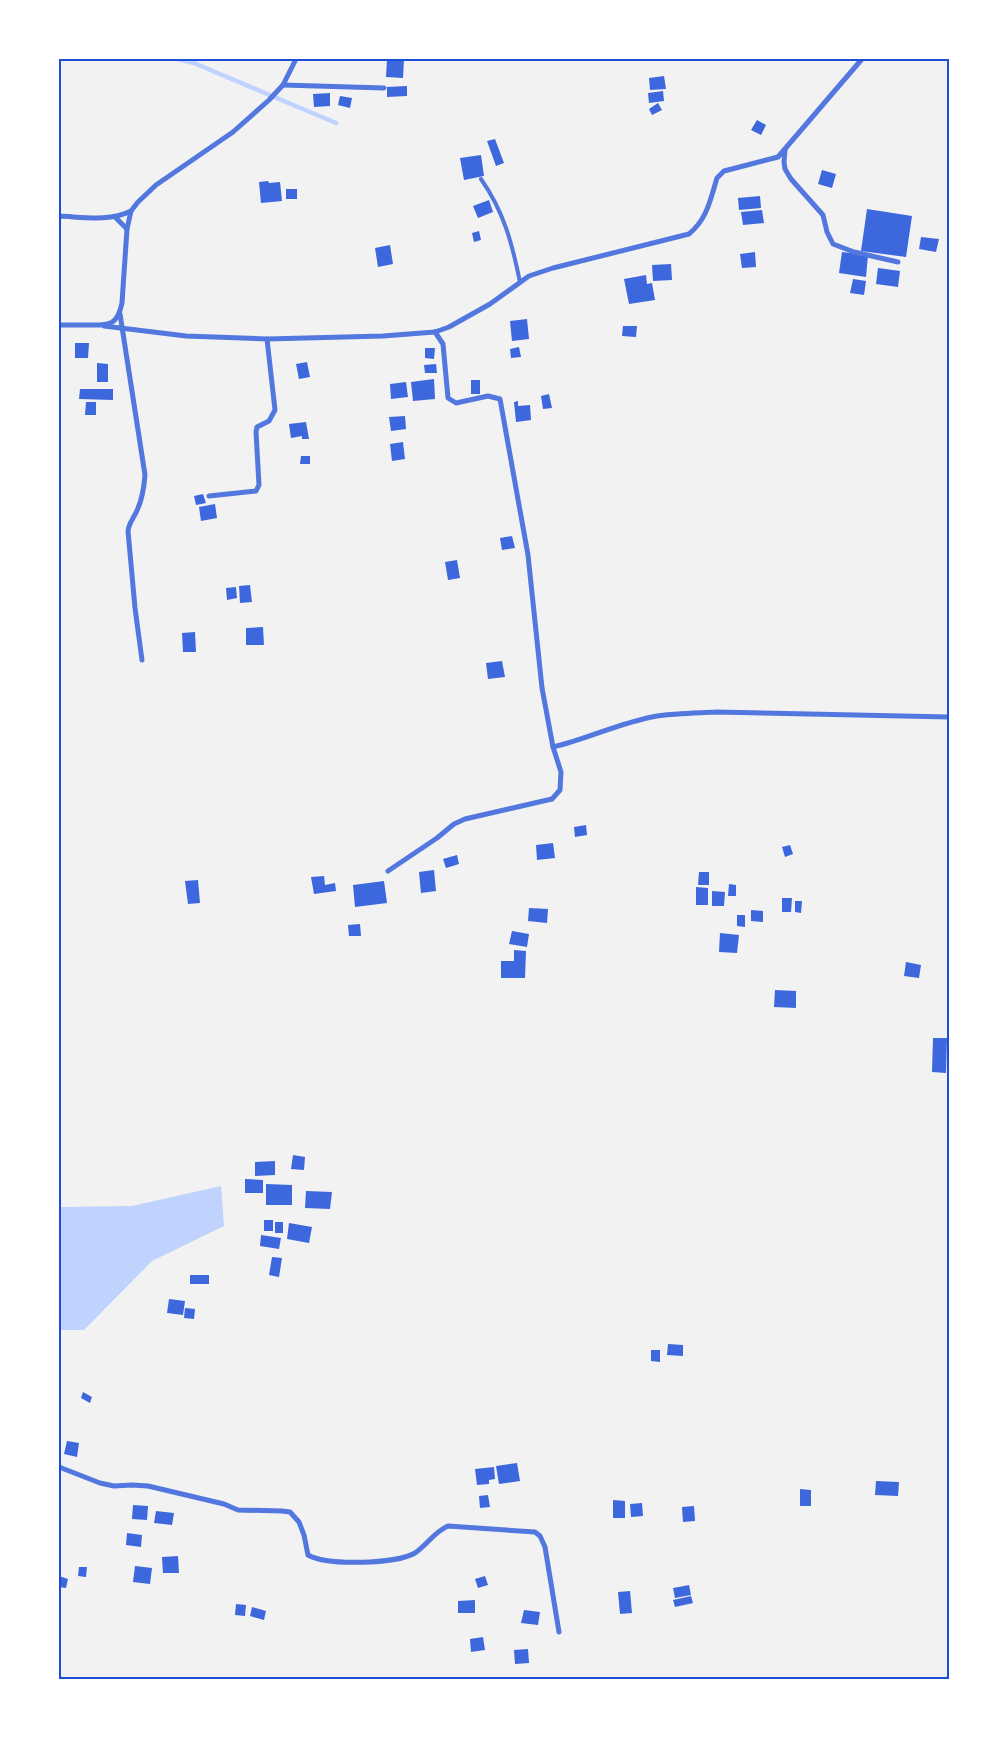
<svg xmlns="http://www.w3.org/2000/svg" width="1008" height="1738" font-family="Lato,sans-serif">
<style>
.water{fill:#bfd3fe}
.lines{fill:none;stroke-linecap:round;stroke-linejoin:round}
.stream{stroke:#bfd3fe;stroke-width:4.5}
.building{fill:#3d67dc}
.service{stroke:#5277de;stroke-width:4}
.minor{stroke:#5277de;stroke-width:5}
.neatline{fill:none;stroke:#1d4ed8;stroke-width:2}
</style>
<rect width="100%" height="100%" fill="#f2f2f2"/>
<!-- water -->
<path class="water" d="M221,1186L224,1226L152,1261L84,1330H59V1207L132,1206Z"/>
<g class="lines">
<!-- stream -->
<path class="stream" d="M177,59L194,63L336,123"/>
</g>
<!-- building -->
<g class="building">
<path d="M387,59H404L403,78L386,77Z"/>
<path d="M664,76L666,89L650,90L649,78Z"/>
<path d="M407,86V96L387,97V87Z"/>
<path d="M663,91L664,101L649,103L648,93Z"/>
<path d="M330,93V106L314,107L313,94Z"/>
<path d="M340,96L352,98L350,108L338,105Z"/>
<path d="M658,103L662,110L652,115L649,109Z"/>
<path d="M757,120L766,125L761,135L751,130Z"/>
<path d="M495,139L504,163L496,166L487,141Z"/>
<path d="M481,155L484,176L464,180L460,158Z"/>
<path d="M822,170L836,174L832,188L818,184Z"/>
<path d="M268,181L269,183L280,182L282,201L261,203L259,182Z"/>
<rect x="286" y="189" width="11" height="10"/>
<path d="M760,196L761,208L739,210L738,198Z"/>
<path d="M489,200L493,212L478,218L473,206Z"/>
<path d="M867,209L912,216L906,257L861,251Z"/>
<path d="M762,210L764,223L743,225L741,212Z"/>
<path d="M479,231L481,240L474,242L472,233Z"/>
<path d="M921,237L939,239L936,252L919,249Z"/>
<path d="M390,245L393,264L378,267L375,248Z"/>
<path d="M755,252L756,267L742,268L740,254Z"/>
<path d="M842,252L868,255L866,277L839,273Z"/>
<path d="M671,264L672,280L653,281L652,265Z"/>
<path d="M878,268L900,271L898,287L876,284Z"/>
<path d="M646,275L647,284L652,283L655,300L629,304L624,279Z"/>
<path d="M853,279L866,281L864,295L850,293Z"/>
<path d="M527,319L529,339L512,341L510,321Z"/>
<path d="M623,326H637L636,337L622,336Z"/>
<path d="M75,343H89L88,358H75Z"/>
<path d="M519,347L521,357L511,358L510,349Z"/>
<path d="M425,348H435L434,359L425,358Z"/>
<path d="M307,362L310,377L299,379L296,364Z"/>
<path d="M97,363L108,364V382H97Z"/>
<path d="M436,364L437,373H425L424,365Z"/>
<path d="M434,379L435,399L413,401L411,382Z"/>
<rect x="471" y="380" width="9" height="14"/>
<path d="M406,382L408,397L391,399L390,384Z"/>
<path d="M80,389H113V400L79,399Z"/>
<path d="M549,394L552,408L543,409L541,396Z"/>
<path d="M518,401V406L530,405L531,420L516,422L514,402Z"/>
<path d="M86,402H96V415H85Z"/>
<path d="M405,416L406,429L391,431L389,417Z"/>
<path d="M306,422L309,439H302V436L291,438L289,424Z"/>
<path d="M403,442L405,459L392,461L390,444Z"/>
<path d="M301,456H310V464H300Z"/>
<path d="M203,494L206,503L196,505L194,496Z"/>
<path d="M215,504L217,518L201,521L199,507Z"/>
<path d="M512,536L515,548L502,550L500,538Z"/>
<path d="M457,560L460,578L448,580L445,562Z"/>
<path d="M250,585L252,602L240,603L239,586Z"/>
<path d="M236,587L237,598L227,600L226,588Z"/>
<path d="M263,627L264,645H246V628Z"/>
<path d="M195,632L196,652H183L182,633Z"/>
<path d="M502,661L505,677L488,679L486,663Z"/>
<path d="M586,825L587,835L575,837L574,827Z"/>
<path d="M553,843L555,858L537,860L536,845Z"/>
<path d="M790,845L793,854L785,857L782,847Z"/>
<path d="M457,855L459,864L446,868L443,859Z"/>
<path d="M434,870L436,891L421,893L419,872Z"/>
<path d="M699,872H709V885H698Z"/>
<path d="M324,876L325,885L335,883L336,891L314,894L311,877Z"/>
<path d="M198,880L200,903L188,904L185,881Z"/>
<path d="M384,881L387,903L355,907L353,885Z"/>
<path d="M729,884L736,885V896H728Z"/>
<path d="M696,887L708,888V905H696Z"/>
<path d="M712,891L725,892L724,906H712Z"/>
<path d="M782,898H792L791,912H782Z"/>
<path d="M795,901H802L801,913L795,912Z"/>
<path d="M529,908L548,909L547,923L528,921Z"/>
<path d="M751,910L763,911V922L751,921Z"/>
<path d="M737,915H745V927L737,926Z"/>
<path d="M360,924L361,936H349L348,925Z"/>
<path d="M512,931L529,934L527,947L509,944Z"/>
<path d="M720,933L739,935L737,953L719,952Z"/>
<path d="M514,950L526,951L525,978H501V961H514Z"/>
<path d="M906,962L921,965L919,978L904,976Z"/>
<path d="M775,990L796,991V1008L774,1007Z"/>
<path d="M933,1038H947L946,1073L932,1072Z"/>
<path d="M293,1155L305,1157L304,1170L291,1169Z"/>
<path d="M275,1161V1175L255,1176V1162Z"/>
<path d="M245,1179L263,1180V1193H245Z"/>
<path d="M266,1184L292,1185V1205H266Z"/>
<path d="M306,1191L332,1192L330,1209L305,1208Z"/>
<rect x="264" y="1220" width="9" height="11"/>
<rect x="275" y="1222" width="8" height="11"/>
<path d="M289,1223L312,1227L309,1243L287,1239Z"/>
<path d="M261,1235L281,1238L279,1249L260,1246Z"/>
<path d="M272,1257L282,1258L279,1277L269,1275Z"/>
<rect x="190" y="1275" width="19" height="9"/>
<path d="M169,1299L185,1301L183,1315L167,1313Z"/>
<path d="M185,1308L195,1309L194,1319L184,1318Z"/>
<path d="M668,1344L683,1345V1356L667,1355Z"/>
<path d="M651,1350H660V1362L651,1361Z"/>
<path d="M83,1392L92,1397L90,1403L81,1398Z"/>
<path d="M67,1441L79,1443L77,1457L64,1454Z"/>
<path d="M517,1463L520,1481L499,1484L496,1466Z"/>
<path d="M494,1467L495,1479L489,1480V1484L477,1485L475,1469Z"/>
<path d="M876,1481L899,1482L898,1496L875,1495Z"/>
<path d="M800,1489L811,1490V1506H800Z"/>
<path d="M488,1495L490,1507L480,1508L479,1496Z"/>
<path d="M613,1500L625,1501V1518H613Z"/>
<path d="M642,1503L643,1516L631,1517L630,1504Z"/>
<path d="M133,1505L148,1506L147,1520L132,1519Z"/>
<path d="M694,1506L695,1521L683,1522L682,1507Z"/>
<path d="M156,1511L174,1513L172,1525L154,1523Z"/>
<path d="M127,1533L142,1535L141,1547L126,1545Z"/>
<path d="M178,1556L179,1573H163L162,1557Z"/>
<path d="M135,1566L152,1568L150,1584L133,1582Z"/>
<path d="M79,1567H87L86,1577L78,1576Z"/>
<path d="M59,1576L68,1579L66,1588L59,1587Z"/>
<path d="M485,1576L488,1585L478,1588L475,1579Z"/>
<path d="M689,1585L691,1595L675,1598L673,1588Z"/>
<path d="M630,1591L632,1613L620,1614L618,1592Z"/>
<path d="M691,1596L693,1603L675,1607L673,1600Z"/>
<path d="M475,1600V1613H458V1601Z"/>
<path d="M236,1604L246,1605L245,1616L235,1615Z"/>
<path d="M252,1607L266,1611L264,1620L250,1616Z"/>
<path d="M524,1610L540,1612L538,1625L521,1623Z"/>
<path d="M483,1637L485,1650L471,1652L470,1639Z"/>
<path d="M528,1649L529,1663L515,1664L514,1650Z"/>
</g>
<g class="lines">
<!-- service -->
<path class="service" d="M481,179C504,212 512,243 520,282"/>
<!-- minor -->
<g class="minor">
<path d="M283,85L384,88"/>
<path d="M785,150L784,162L785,169L791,179L823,215L827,232L833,244L854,252L898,262"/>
<path d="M59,216C83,217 109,222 131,211"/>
<path d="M115,217L127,229"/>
<path d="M120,314L145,475C144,487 143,497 138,508C135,517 129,522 128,531L135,608L142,660"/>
<path d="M59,325C68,325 78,325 87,325C108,325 117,327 122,303L127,229L131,211L138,202L156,185L233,132L269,100L283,85L296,59"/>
<path d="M104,326L186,336L267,339L383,336L435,332L449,327L490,304L529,276L553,268L689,234C707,219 710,201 717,178L724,171L778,157L862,59"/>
<path d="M209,496L256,491L259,485L256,432L257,427L269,421L275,410L267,339"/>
<path d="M553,747C588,739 621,722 657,716C676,713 697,713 716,712L949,717"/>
<path d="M388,871L437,838L454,824L465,819L552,799L560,790L561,772L553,747L542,688L528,555L500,399L488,396L456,403L448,398L443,344L435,332"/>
<path d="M59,1467L100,1483L114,1486L132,1485L148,1486L224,1504L238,1510L282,1511L290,1512L299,1522L304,1535L308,1555C327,1566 396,1564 415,1553C427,1545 434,1532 448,1526L535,1532L540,1536L545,1547L559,1632"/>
</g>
</g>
<!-- border -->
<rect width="1008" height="1738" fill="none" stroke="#ffffff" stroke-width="120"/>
<rect x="60" y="60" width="888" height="1618" class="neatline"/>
</svg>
